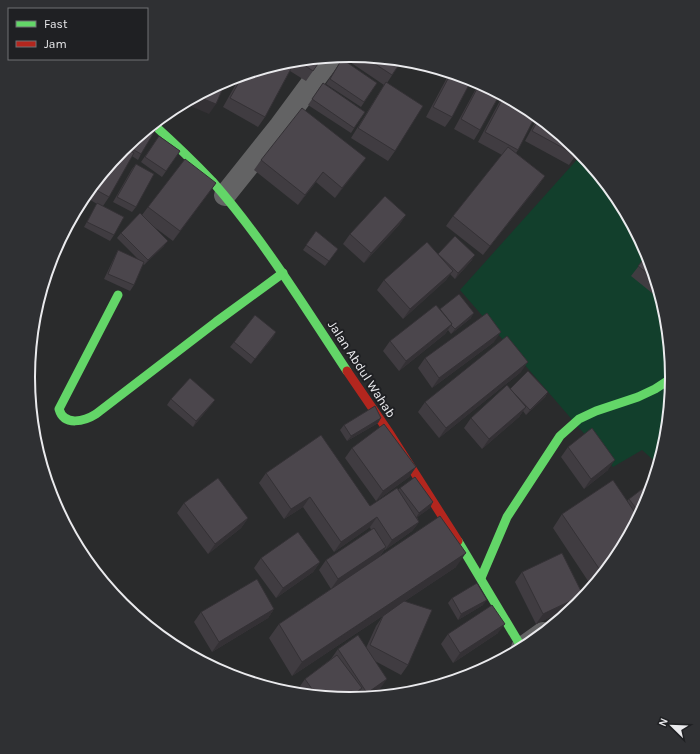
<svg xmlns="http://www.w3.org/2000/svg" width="700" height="754" font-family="Karla,sans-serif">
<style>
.green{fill:#123f2c}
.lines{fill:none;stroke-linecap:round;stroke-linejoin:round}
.street{stroke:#636364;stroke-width:22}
.fast{stroke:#63d668;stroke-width:9}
.jam{stroke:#b3261e;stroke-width:9}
.wall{fill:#403c41}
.shaded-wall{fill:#343135}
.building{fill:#4b464c;stroke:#343135}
.labels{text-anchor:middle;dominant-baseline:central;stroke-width:4;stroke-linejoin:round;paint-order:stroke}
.street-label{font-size:13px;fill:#eaeaed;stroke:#1f2023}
.rim{fill:none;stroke:#eaeaed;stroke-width:2}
</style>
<rect width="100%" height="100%" fill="#2a2b2c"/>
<!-- green -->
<path class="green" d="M582,154L618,198L648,254L666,314L672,377L666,440L658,464L642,450L613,467L460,290Z"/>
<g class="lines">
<!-- street -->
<g class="street">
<path d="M225,195L280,126L331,57"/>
<path d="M522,648L543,633"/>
</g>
<!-- fast -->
<g class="fast">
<path d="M153,124C173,142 193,161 212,181C263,239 304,306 347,371"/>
<path d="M118,295L59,409C64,427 85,421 96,414L216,322L283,273"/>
<path d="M458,541L522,648"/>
<path d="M481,578L507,517L560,436L579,419L596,411L638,397L655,389L672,378"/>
</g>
<!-- jam -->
<path class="jam" d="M347,371L388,431L458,541"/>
</g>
<!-- wall -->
<g class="wall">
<path d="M346,55H350L402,60L387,83L395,151L388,161L351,138L384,85L344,58Z"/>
<path d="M322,58L306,81L290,71L265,117L258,127L223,107L241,75L287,61Z"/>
<path d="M342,59L377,83L361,107L326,84Z"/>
<path d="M450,72L472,79L452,117L445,127L426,117Z"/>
<path d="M323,83L365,112L351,133L308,105Z"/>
<path d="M479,83L500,94L480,130L474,140L454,129Z"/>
<path d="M503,95L529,109L518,150L516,153L545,176L538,186L483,255L446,226L453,216L502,155L478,142Z"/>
<path d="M538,117L578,149L576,155L569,165L525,141Z"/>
<path d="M150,126L141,154L138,160L132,156L109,197L103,206L114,235L110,241L84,227L97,204L84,196L122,149Z"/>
<path d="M159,136L180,151L162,177L141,162Z"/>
<path d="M366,158L335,198L316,182L298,205L254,170L261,160Z"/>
<path d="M136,164V207L132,212L113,202L132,169Z"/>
<path d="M216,183L173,241L153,226L164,246L144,265L143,264L134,285L130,291L104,279L115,256L118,250L139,260L117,238L121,233L142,215L148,207Z"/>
<path d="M406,215L399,225L364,263L343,244L350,234Z"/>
<path d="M316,231L338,249L325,266L303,250Z"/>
<path d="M438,254L472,260L455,279L450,274L446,280L403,319L377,290L384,280Z"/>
<path d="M648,254L662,301L631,276Z"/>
<path d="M440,309L471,318L451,334L448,330L445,334L399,371L383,351L390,341Z"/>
<path d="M276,332L251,364L230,347L234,342Z"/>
<path d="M494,342L432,388L418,368L425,358Z"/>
<path d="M521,372L439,438L418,412L425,402Z"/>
<path d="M510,389L548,392L545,397L526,415L523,411L519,417L482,449L464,428L471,418Z"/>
<path d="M171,399L215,400L211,405L193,427L167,405Z"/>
<path d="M381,418L378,423L347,441L340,430L344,425Z"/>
<path d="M568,447L608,470L584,489L561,457Z"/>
<path d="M352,448L416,467L409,477L376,501L345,458Z"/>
<path d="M266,473L370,506L398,490L400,488L430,508L417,517L419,522L412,531L385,550V549L380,556L456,567L292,676L269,638L279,624L331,589L319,570L326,560L371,530L370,527L334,552L303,507L284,519L259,483Z"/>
<path d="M652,486L647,500L618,556L592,587L553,528L562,514L627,501L629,499L649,490Z"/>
<path d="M184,503L248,518L241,528L208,554L177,513Z"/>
<path d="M261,558L320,562L313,572L276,598L254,568Z"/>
<path d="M522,572L576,605L536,624L515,582Z"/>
<path d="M452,598L483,605L458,620L448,603Z"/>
<path d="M274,609L268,618L212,652L194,622L201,612Z"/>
<path d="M383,616L408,665L401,675L375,661L380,689L368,697L357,698L355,696V698L350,699L302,694L298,689L305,679L331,659L338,649L366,648L376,626Z"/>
<path d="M498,633L453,663L441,644L448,634Z"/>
</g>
<!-- shaded-wall -->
<g class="shaded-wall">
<path d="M196,96L216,104L209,114L183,103Z"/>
<path d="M366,158L359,168L335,198L342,188Z"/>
<path d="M323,172L316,182L298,205L305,195Z"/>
<path d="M545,176L538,186L483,255L490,246Z"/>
<path d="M216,183L209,193L173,241L180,231Z"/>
<path d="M406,215L399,225L364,263L371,253Z"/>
<path d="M168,241L164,246L144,265L148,260Z"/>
<path d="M475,255L472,260L455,279L458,273Z"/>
<path d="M453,271L446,280L403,319L410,309Z"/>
<path d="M474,313L471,318L451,334L455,329Z"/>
<path d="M452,324L445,334L399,371L406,361Z"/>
<path d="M276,332L273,338L251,364L255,359Z"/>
<path d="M501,332L494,342L432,388L439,378Z"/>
<path d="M528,362L521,372L439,438L446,428Z"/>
<path d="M548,392L545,397L526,415L530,410Z"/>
<path d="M215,400L211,405L193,427L196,421Z"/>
<path d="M526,407L519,417L482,449L489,439Z"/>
<path d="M381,418L378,423L347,441L351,436Z"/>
<path d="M615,460L608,470L584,489L591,479Z"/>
<path d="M416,467L409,477L376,501L383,491Z"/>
<path d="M310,497L303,507L284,519L291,509Z"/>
<path d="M433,502L430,508L415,519L419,513Z"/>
<path d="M377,517L370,527L334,552L341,542Z"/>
<path d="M248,518L241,528L208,554L215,544Z"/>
<path d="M419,522L412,531L385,550L392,540Z"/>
<path d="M386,547L379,557L331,589L338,579Z"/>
<path d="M466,553L456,567L292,676L302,662Z"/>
<path d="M320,562L313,572L276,598L283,588Z"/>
<path d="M583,595L576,605L536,624L543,614Z"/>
<path d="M487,600L483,605L458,620L461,614Z"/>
<path d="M274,609L268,618L212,652L219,642Z"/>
<path d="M505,624L498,633L453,663L460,653Z"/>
<path d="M387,679L380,689L368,697L363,698L367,693Z"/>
<path d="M362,688L355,698L353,699H347Z"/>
</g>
<!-- building -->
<g class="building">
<path d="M363,56L402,60L392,75Z"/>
<path d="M322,58L313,71L297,60Z"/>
<path d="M342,59L377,83L364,102L330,79Z"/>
<path d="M287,61H290L294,63L265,117L230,98L243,75Z"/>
<path d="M451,73L472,79L452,117L433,107Z"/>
<path d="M227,79L216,104L196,96Z"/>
<path d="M386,82L423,106L395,151L358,128Z"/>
<path d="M323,83L365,112L354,128L312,99Z"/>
<path d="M480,83L500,94L480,130L461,119Z"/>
<path d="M504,96L529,109L536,115L518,150L485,132Z"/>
<path d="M302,108L366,158L342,188L323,172L305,195L261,160Z"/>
<path d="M539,118L578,149V150L576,155L532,131Z"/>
<path d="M150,126L156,129L141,154L127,146Z"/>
<path d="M159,136L180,151L166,171L145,157Z"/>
<path d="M508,147L545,176L490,246L453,216Z"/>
<path d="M124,148L134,153L109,197L91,187Z"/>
<path d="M185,159L216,183L180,231L148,207Z"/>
<path d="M136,164L154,174L136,207L117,197Z"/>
<path d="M385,196L406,215L371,253L350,234Z"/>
<path d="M97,203L124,217L114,235L87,222Z"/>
<path d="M140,213L168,241L148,260L121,233Z"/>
<path d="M316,231L338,249L329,261L306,245Z"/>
<path d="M455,236L475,255L458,273L438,254Z"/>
<path d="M427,242L453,271L410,309L384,280Z"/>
<path d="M118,250L144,262L134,285L108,274Z"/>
<path d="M648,254L656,280L638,266Z"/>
<path d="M459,294L474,313L455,329L451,325L452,324L440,309Z"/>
<path d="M436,305L452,324L406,361L390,341Z"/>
<path d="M487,313L501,332L439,378L425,358Z"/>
<path d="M255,315L276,332L255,359L234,342Z"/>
<path d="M507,336L528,362L446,428L425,402Z"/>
<path d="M528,371L548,392L530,410L510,389Z"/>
<path d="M190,378L215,400L196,421L171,399Z"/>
<path d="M507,385L526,407L489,439L471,418Z"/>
<path d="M375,406L381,418L351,436L344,425Z"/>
<path d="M384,424L416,467L383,491L352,448Z"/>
<path d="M592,428L615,460L591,479L568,447Z"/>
<path d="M321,435L370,506L397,488L419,522L392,540L377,517L341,542L310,497L291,509L266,473Z"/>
<path d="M415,477L433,502L419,513L400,488Z"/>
<path d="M218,478L248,518L215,544L184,503Z"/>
<path d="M613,480L638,517L618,556L607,569L602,573L562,514Z"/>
<path d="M646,486L650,491L647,500L640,514L629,499Z"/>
<path d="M440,516L466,553L302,662L279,624Z"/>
<path d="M374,528L386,547L338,579L326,560Z"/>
<path d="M298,532L320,562L283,588L261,558Z"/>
<path d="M562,553L583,595L543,614L522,572Z"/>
<path d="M257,579L274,609L219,642L201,612Z"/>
<path d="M477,583L487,600L461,614L452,598Z"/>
<path d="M404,601L432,610L408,665L370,645L383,616Z"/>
<path d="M492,605L505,624L460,653L448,634Z"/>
<path d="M358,635L387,679L367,693L338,649Z"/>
<path d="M337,655L362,688L347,699L317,696L305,679Z"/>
</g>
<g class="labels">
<!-- street labels -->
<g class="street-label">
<text transform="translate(362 369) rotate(57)">Jalan Abdul Wahab</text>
</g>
</g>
<!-- crop -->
<path d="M0 0H700V754H0ZM35 377a315 315 0 1 1 630 0a315 315 0 1 1-630 0Z" fill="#2f3033" fill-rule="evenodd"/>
<path class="rim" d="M35 377a315 315 0 1 1 630 0a315 315 0 1 1-630 0Z"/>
<!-- legend -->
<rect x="8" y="8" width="140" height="52" fill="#1f2023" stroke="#707174"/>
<rect x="16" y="21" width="20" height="6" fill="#63d668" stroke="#707174"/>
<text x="44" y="28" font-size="12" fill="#eaeaed">Fast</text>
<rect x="16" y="41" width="20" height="6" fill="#b3261e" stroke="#707174"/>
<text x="44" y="48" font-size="12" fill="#eaeaed">Jam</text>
<!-- north arrow -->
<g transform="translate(672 726) rotate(293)" stroke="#1f2023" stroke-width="3" paint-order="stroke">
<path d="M0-3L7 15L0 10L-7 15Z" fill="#eaeaed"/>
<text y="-6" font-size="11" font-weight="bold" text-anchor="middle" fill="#eaeaed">N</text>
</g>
</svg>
